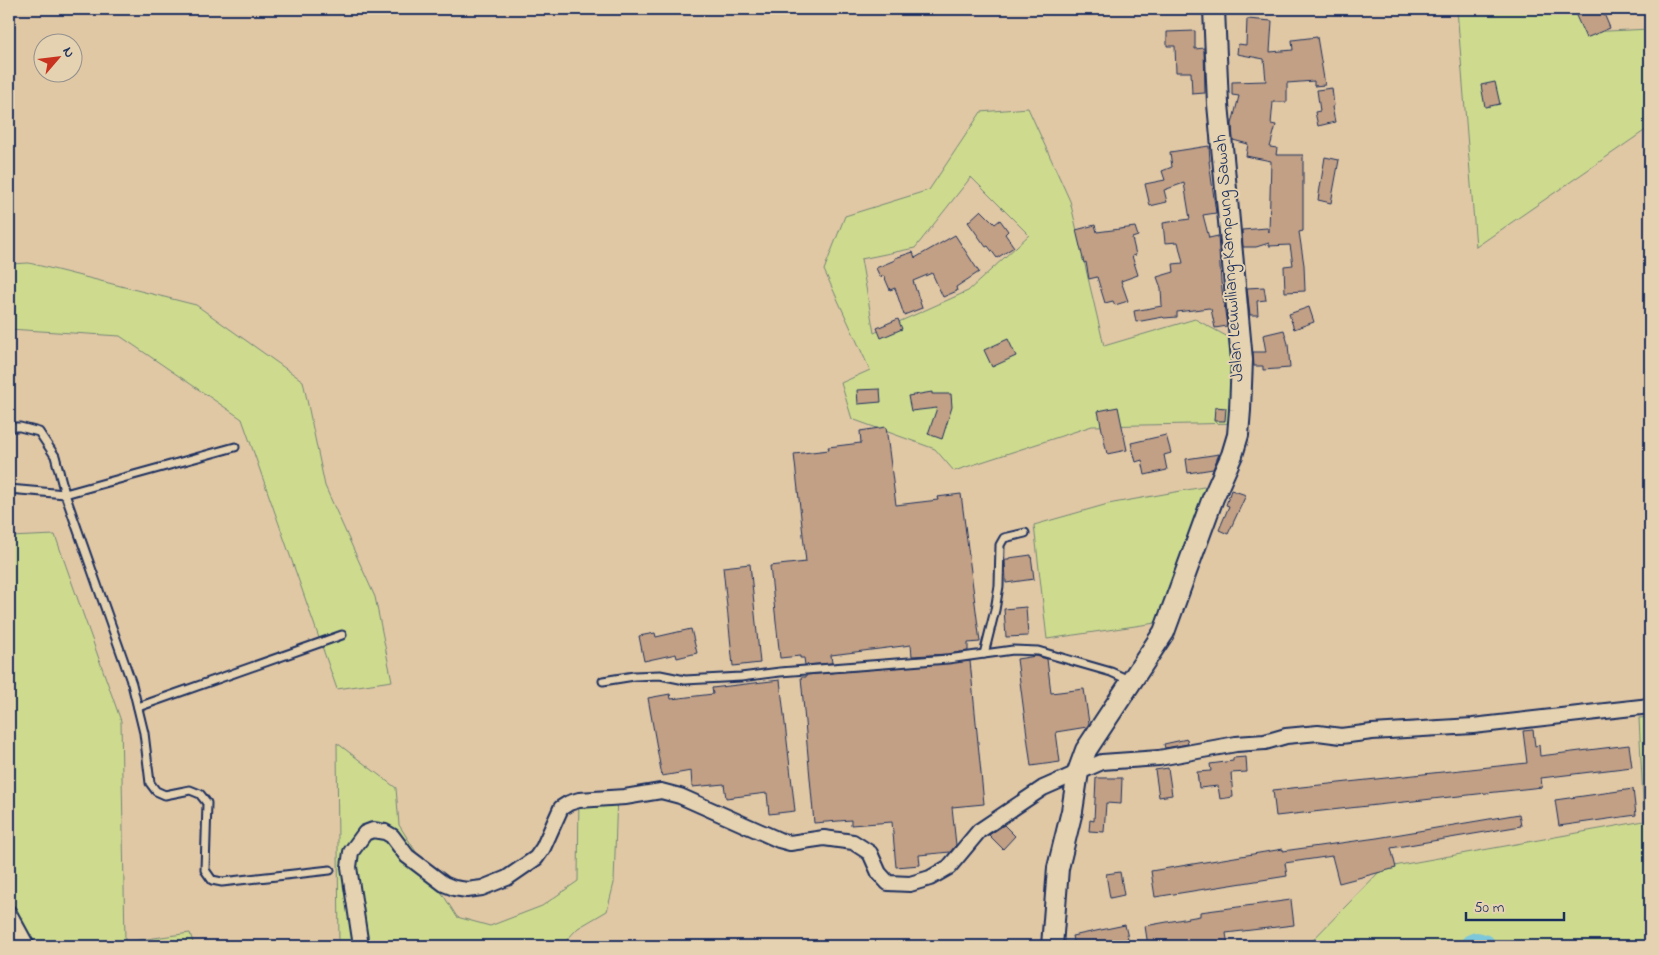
<svg xmlns="http://www.w3.org/2000/svg" width="1659" height="955" font-family="'Indie Flower',sans-serif">
<style>
.green{fill:#cedb8e;stroke:#748576;fill-rule:evenodd}
.lines{fill:none;stroke-linecap:round;stroke-linejoin:round}
.river{stroke:#7bc7db;stroke-width:24}
.building{fill:#c2a085;stroke:#1b2f5e}
.service-casing{stroke:#1b2f5e;stroke-width:11}
.minor-casing{stroke:#1b2f5e;stroke-width:18}
.secondary-casing{stroke:#1b2f5e;stroke-width:24}
.service{stroke:#e5d2b0;stroke-width:7}
.minor{stroke:#e5d2b0;stroke-width:14}
.secondary{stroke:#e5d2b0;stroke-width:20}
.labels{text-anchor:middle;dominant-baseline:central;stroke-width:4;stroke-linejoin:round;paint-order:stroke}
.street-label{font-size:18px;fill:#1b2f5e;stroke:#e5d2b0}
</style>
<rect width="100%" height="100%" fill="#e1c8a5"/>
<filter id="ink" filterUnits="userSpaceOnUse"><feTurbulence type="fractalNoise" baseFrequency=".02" numOctaves="2"/><feDisplacementMap in="SourceGraphic" scale="10" xChannelSelector="R" yChannelSelector="G"/><feConvolveMatrix kernelMatrix="1 2 1 2 8 2 1 2 1" color-interpolation-filters="sRGB"/></filter>
<g filter="url(#ink)">
<!-- green -->
<g class="green">
<path d="M1457,9H1574L1588,32L1650,29V127L1476,247Z"/>
<path d="M1028,108L1070,201L1104,346L1195,319L1241,344L1242,423L1092,426L954,471L935,449L852,419L841,383L870,370L824,270L845,216L929,190L981,112ZM971,177L1029,235L968,291L874,333L861,259L915,248Z"/>
<path d="M29,263L196,305L303,381L325,486L375,597L392,681L337,689L242,419L120,336L9,329V264Z"/>
<path d="M1226,483L1169,621L1047,639L1034,525L1108,504Z"/>
<path d="M55,535L121,721L125,942L190,933L194,946H24L9,922V537Z"/>
<path d="M1650,717V946H1307L1383,868L1644,821L1639,718Z"/>
<path d="M337,743L396,788L399,825L457,917L490,926L542,906L578,881L579,793H617L614,883L607,911L578,928L561,946H339Z"/>
</g>
<g class="lines">
<!-- river -->
<path class="river" d="M1472,946L1477,944L1484,946"/>
</g>
<!-- building -->
<g class="building">
<path d="M1573,9H1602L1610,28L1586,38Z"/>
<path d="M1247,19L1272,21L1270,52L1293,50L1292,40L1317,37L1325,85L1314,86V81L1287,83V102H1273L1271,124L1276,125L1270,147L1277,148L1276,155H1303V231L1299,232L1304,265L1305,291L1285,292L1284,266L1293,265L1290,245L1269,246V243L1256,247H1243L1242,230L1267,228L1269,232L1271,161L1246,156L1248,144L1233,140L1232,124L1239,96L1232,95V82L1266,81L1264,59L1237,54L1238,44L1246,45Z"/>
<path d="M1195,31V49L1204,48L1205,93L1192,94L1191,72H1176L1175,46H1167V32Z"/>
<path d="M1495,82L1500,104L1485,107L1481,85Z"/>
<path d="M1332,88L1334,106L1332,107L1335,122L1318,126L1315,112L1320,111L1317,90Z"/>
<path d="M1209,146L1210,161H1209L1216,213L1203,215L1209,238L1218,236L1221,282L1227,326L1215,328L1211,309L1209,308L1177,312V317L1164,318L1163,317L1136,322L1134,311L1162,306L1161,288L1157,277L1174,272L1173,264L1183,263L1178,242L1165,243L1163,223L1190,219L1184,183L1164,190L1167,202L1150,206L1145,184L1165,180L1162,171L1172,167L1170,152Z"/>
<path d="M1325,157L1339,160L1331,203L1318,200Z"/>
<path d="M981,210L995,224L1000,220L1008,231L1005,234L1014,247L997,258L988,246L986,247L968,222Z"/>
<path d="M1095,225L1097,232L1135,227L1138,236L1132,238L1136,255L1132,256L1138,275L1121,281L1128,301L1115,305L1113,301L1105,303L1097,277L1089,279L1086,262L1084,263L1076,230Z"/>
<path d="M955,235L979,272L956,287L957,291L943,297L932,273L913,281L922,308L904,315L895,288L890,290L884,276L880,277L876,268L895,260V258L913,252L915,258Z"/>
<path d="M1264,287L1266,300L1257,301L1258,315H1250L1247,288Z"/>
<path d="M1309,307L1314,322L1294,329L1289,314Z"/>
<path d="M898,319L902,329L881,338L877,328Z"/>
<path d="M1284,330L1288,344L1290,368L1263,370V366H1254L1253,352H1266L1263,335Z"/>
<path d="M1008,339L1016,356L992,367L984,350Z"/>
<path d="M880,389L881,402L858,404L857,390Z"/>
<path d="M932,392V394H951L952,407L942,439L928,434L937,408L911,411L908,396Z"/>
<path d="M1118,407L1127,450L1107,454L1098,411Z"/>
<path d="M1215,407L1226,408L1225,421H1214Z"/>
<path d="M886,427L896,505L938,500L937,497L961,494L980,642L968,643V651L947,654L912,656L911,645L831,655L832,663L805,665L804,658H800V656L780,658L770,566L806,562L794,454L829,450L828,447L861,443L860,431Z"/>
<path d="M1166,435L1171,453L1164,455L1167,470L1145,475L1142,460L1136,462L1131,443Z"/>
<path d="M1219,454L1213,469L1188,473L1186,459Z"/>
<path d="M1231,490L1246,495L1228,534L1219,530L1229,506L1226,505Z"/>
<path d="M1031,555L1034,579L1006,583L1005,560H1009V558Z"/>
<path d="M750,564L760,663L733,666L723,567Z"/>
<path d="M1026,607L1028,636L1006,637L1004,609Z"/>
<path d="M691,629L697,653L677,658L676,654L644,661L639,636L655,633L656,637Z"/>
<path d="M1036,656L1047,659L1051,693L1084,689L1089,723L1087,727L1056,732L1060,762L1031,766L1017,659Z"/>
<path d="M970,661L984,804L952,807L956,845L950,852L919,855L920,865L896,867L892,822L851,825V820L814,823L801,677H806V675Z"/>
<path d="M780,680L795,811L769,814L767,793L726,798L724,784L692,787L691,771L662,776L648,698L670,694L671,699L713,694L712,688Z"/>
<path d="M1533,730L1535,746L1539,745L1540,756L1629,745L1632,767L1541,778L1542,787L1276,816L1273,790L1527,763L1523,731Z"/>
<path d="M1187,739L1188,744L1165,748L1164,744Z"/>
<path d="M1246,757L1247,772L1231,773L1233,797L1220,799L1218,786L1199,788L1197,772L1211,771L1210,764L1233,761V758Z"/>
<path d="M1168,768L1172,795L1159,797L1155,770Z"/>
<path d="M1096,778H1122L1121,804L1106,803L1104,832L1089,831L1090,820L1094,821Z"/>
<path d="M1633,789L1636,815L1559,826L1555,800Z"/>
<path d="M1519,814L1521,826L1391,848L1396,868L1339,883L1332,856L1285,863L1287,876L1155,897L1151,871L1283,849V851L1377,838Z"/>
<path d="M1004,825L1015,836L1003,849L989,835Z"/>
<path d="M1120,872L1124,895L1110,898L1106,874Z"/>
<path d="M1291,900L1294,925L1226,933L1228,946H1148L1145,926L1200,916V912Z"/>
<path d="M1125,925L1128,938L1126,939L1128,946H1074L1072,936Z"/>
</g>
<g class="lines">
<!-- service casing -->
<g class="service-casing">
<g id="service">
<path d="M9,427H20L39,432L55,456L65,494L235,447"/>
<path d="M9,489L65,494L132,684L144,733L150,783L156,791L165,795L190,790L200,794L207,803L205,870L212,880L222,882L330,870"/>
<path d="M984,654L995,610L999,586L1000,545L1004,538L1025,533"/>
<path d="M603,681L634,676L660,675L685,680L741,677L780,672L948,659L1013,650L1038,651L1111,672L1131,681"/>
<path d="M138,707L342,635"/>
</g>
</g>
<!-- minor casing -->
<g class="minor-casing">
<g id="minor">
<path d="M9,913L27,946"/>
<path d="M361,946L349,867L351,852L365,833L373,830L385,832L392,836L407,856L444,884L454,888L467,890L482,888L507,878L536,858L543,848L561,808L569,803L579,800L625,797L661,791L680,796L779,840L790,843L824,838L853,842L870,853L879,873L888,883L910,884L930,878L949,867L979,831L1043,788L1102,762L1159,758L1236,744L1265,742L1286,736L1318,733L1341,736L1372,732L1473,726L1650,706"/>
</g>
</g>
<!-- secondary casing -->
<g class="secondary-casing">
<path id="secondary" d="M1052,946L1058,868L1072,811L1078,772L1086,750L1164,632L1213,498L1232,455L1238,435L1240,410L1242,360L1218,104L1214,9"/>
</g>
<!-- service -->
<use href="#service" class="service"/>
<!-- minor -->
<use href="#minor" class="minor"/>
<!-- secondary -->
<use href="#secondary" class="secondary"/>
</g>
</g>
<g class="labels">
<!-- street labels -->
<g class="street-label">
<text transform="translate(1230 258) rotate(-94)">Jalan Leuwiliang–Kampung Sawah</text>
</g>
</g>
<!-- margin -->
<rect width="1659" height="955" fill="none" stroke="#e5d2b0" stroke-width="30"/>
<rect x="15" y="15" width="1629" height="925" fill="none" stroke="#1b2f5e" stroke-width="2" filter="url(#ink)"/>
<!-- north arrow -->
<g transform="translate(58 58) rotate(62)"><circle r="24" fill="#e5d2b0" stroke="#94918f"/>
<path d="M0-4L9 19L0 12L-9 19Z" fill="#c8321e"/>
<text y="-8" font-size="14" font-weight="bold" text-anchor="middle" fill="#1b2f5e">N</text>
</g>
<!-- scale -->
<path d="M1466 912v8h98v-8" fill="none" stroke="#1b2f5e" stroke-width="2.5"/>
<text x="1474" y="912" font-size="15" fill="#1b2f5e" stroke="#e5d2b0" stroke-width="4" paint-order="stroke">50 m</text>
</svg>
